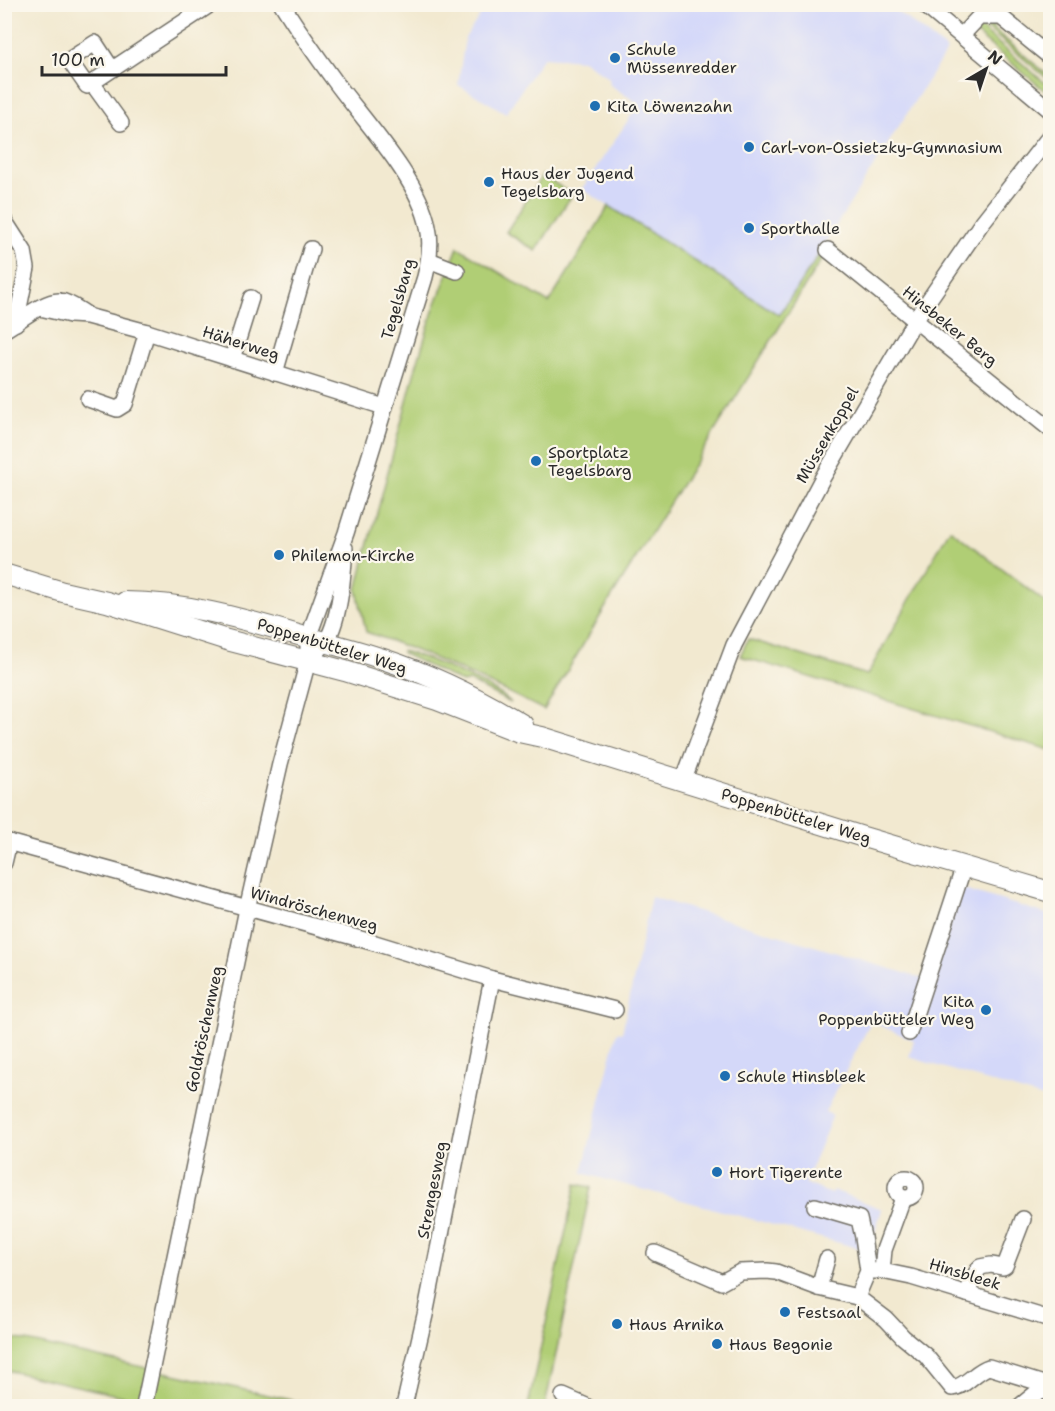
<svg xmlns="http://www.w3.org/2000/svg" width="1055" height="1411" font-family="'Shantell Sans',sans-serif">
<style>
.built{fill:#d4d8f9}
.green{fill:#b0ce75;stroke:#6e7c50;stroke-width:1.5}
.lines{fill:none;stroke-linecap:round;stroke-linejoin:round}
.minor-casing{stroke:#716e65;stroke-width:18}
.major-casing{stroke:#716e65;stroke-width:22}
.minor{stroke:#fff;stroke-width:15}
.major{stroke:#fff;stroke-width:20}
.poi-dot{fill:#1f6fb2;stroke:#fbf7ec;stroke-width:2}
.labels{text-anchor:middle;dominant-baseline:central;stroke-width:4.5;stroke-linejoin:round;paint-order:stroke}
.poi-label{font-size:16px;fill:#2b2b2b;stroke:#fbf7ec;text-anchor:start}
.street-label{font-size:16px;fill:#2b2b2b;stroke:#fbf7ec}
</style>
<rect width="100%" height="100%" fill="#fbf7ec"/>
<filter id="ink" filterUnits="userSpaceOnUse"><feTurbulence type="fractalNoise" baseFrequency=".0167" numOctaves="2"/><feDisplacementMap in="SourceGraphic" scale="12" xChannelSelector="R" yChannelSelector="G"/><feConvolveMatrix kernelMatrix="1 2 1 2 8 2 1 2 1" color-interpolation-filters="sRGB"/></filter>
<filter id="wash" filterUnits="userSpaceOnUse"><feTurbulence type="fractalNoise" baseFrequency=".008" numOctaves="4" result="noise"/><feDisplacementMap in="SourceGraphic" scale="24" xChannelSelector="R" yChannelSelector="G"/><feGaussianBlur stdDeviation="1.35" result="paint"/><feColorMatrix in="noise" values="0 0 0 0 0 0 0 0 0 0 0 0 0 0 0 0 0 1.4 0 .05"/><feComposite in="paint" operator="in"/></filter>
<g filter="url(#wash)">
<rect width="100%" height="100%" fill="#f2e9d0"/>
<!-- built -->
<g class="built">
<path d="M487,5H889L947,50L779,316L582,189L639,104L610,85L609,78L583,60L543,57L506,113L458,85L465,38Z"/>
<path d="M961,888L1050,915V1100L909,1057L914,1040L871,1022L825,1112L833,1115L805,1183L831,1194L833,1190L882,1209L869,1251L582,1173L617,1032L622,1033L651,897L931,981Z"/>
</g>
<!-- green -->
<g class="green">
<path d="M998,20L992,28L1050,77V81L981,23Z"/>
<path d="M978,26L1050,87V95L973,31Z"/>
<path d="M543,175L572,195L536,251L506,232Z"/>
<path d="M609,206L779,315L819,255L823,257L611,598L544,710C485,681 428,653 366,632L357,590L366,554L416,367L433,311L458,247L549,303Z"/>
<path d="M950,529L1050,606V750L740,656L748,639L867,675Z"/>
<path d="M402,651C422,655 501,689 511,703L469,681L463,683L402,653Z"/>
<path d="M576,1184L591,1187L545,1406H528Z"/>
<path d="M4,1336L317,1406H166L5,1370Z"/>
</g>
</g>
<g filter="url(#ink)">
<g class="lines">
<!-- minor casing -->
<g class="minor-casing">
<g id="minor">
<path d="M923,4L1050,110"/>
<path d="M962,35L979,17H1001L1050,57"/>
<path d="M112,69L95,43L69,60L87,86L211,4"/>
<path d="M92,83L121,123"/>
<path d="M4,220L24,251L27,268L16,323"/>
<path d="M828,250L1050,429"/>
<path d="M429,260L457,271"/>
<path d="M40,308L70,315L87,316L147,332L384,407"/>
<path d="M4,330C17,323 46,299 60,301C69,302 78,309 86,314"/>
<path d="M232,359L251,298"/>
<path d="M275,373L311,249"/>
<path d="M88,399L117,409L125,404L147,332"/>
<path d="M319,650C340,631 343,576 345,548"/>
<path d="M683,781L734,645L823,477L915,320L981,224L1050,136"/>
<path d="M4,841L375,943L492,979L615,1010"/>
<path d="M4,863L9,842"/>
<path d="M909,1033L964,866"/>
<circle cx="906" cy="1188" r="10"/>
<path d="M815,1206L859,1219L863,1237L868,1271L857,1297"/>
<path d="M655,1253L722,1282L740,1272L767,1271L776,1272L819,1288L857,1297L886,1319L903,1337L926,1356L952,1388C966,1387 975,1371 989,1367L1050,1386"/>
<path d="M868,1271H882L911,1277L1050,1319"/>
<path d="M882,1271L884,1250L903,1198"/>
<path d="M819,1288L827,1259"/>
<path d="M967,1294L973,1278L980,1267L991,1265L1003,1267L1005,1266L1023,1219"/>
<path d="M563,1396L586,1406"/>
<path d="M144,1406L247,909L280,764L308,661V638L346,533L425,277C429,261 432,244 428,227C420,181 365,122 337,84C318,58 299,32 282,4"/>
<path d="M404,1406L425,1315L492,979"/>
<path d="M1020,1406L1036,1393L1050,1390"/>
</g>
</g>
<!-- major casing -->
<g class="major-casing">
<g id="major">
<path d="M4,574L63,592L107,602L227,640L345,671L437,700L519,732L542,737L860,836L1050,892"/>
<path d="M125,602C183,602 240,618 295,634C324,642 354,649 383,659C432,675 479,698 523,725"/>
</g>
</g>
<!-- minor -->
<use href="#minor" class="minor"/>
<!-- major -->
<use href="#major" class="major"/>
</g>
</g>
<!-- markers -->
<g class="poi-dot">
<circle cx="615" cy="58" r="6"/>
<circle cx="595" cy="106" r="6"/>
<circle cx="749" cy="147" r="6"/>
<circle cx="489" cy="182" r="6"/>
<circle cx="749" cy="228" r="6"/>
<circle cx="536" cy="461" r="6"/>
<circle cx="279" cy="555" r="6"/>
<circle cx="986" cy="1010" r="6"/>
<circle cx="725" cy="1076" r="6"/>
<circle cx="717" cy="1172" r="6"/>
<circle cx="785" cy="1312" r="6"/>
<circle cx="617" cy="1324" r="6"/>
<circle cx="717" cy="1344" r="6"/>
</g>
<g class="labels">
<!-- poi labels -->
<g class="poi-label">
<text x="627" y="49">Schule<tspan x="627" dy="18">Müssenredder</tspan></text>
<text x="607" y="106">Kita Löwenzahn</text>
<text x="761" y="147">Carl-von-Ossietzky-Gymnasium</text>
<text x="501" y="173">Haus der Jugend<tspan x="501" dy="18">Tegelsbarg</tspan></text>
<text x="761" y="228">Sporthalle</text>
<text x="548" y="452">Sportplatz<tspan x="548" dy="18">Tegelsbarg</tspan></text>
<text x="291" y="555">Philemon-Kirche</text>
<text x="974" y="1001" text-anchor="end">Kita<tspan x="974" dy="18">Poppenbütteler Weg</tspan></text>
<text x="737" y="1076">Schule Hinsbleek</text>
<text x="729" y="1172">Hort Tigerente</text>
<text x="797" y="1312">Festsaal</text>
<text x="629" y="1324">Haus Arnika</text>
<text x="729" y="1344">Haus Begonie</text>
</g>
<!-- street labels -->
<g class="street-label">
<text transform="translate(398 299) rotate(-74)">Tegelsbarg</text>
<text transform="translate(950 326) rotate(39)">Hinsbeker Berg</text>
<text transform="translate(241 343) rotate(18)">Häherweg</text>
<text transform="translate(827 435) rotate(-60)">Müssenkoppel</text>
<text transform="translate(332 646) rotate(17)">Poppenbütteler Weg</text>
<text transform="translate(796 816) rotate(17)">Poppenbütteler Weg</text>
<text transform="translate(314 909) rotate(15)">Windröschenweg</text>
<text transform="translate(204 1029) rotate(-78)">Goldröschenweg</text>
<text transform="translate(432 1190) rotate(-79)">Strengesweg</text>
<text transform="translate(965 1274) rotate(17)">Hinsbleek</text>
</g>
</g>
<!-- margin -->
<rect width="1055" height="1411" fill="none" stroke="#fbf7ec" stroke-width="24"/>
<!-- north arrow -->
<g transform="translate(986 69) rotate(39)" stroke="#fbf7ec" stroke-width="4.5" paint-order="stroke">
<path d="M0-4.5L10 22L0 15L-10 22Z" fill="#2b2b2b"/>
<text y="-9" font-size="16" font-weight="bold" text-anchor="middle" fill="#2b2b2b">N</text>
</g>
<!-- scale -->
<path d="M42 66v9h184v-9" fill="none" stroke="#2b2b2b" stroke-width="3"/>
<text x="51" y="66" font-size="18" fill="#2b2b2b" stroke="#fbf7ec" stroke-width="4.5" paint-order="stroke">100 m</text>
</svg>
